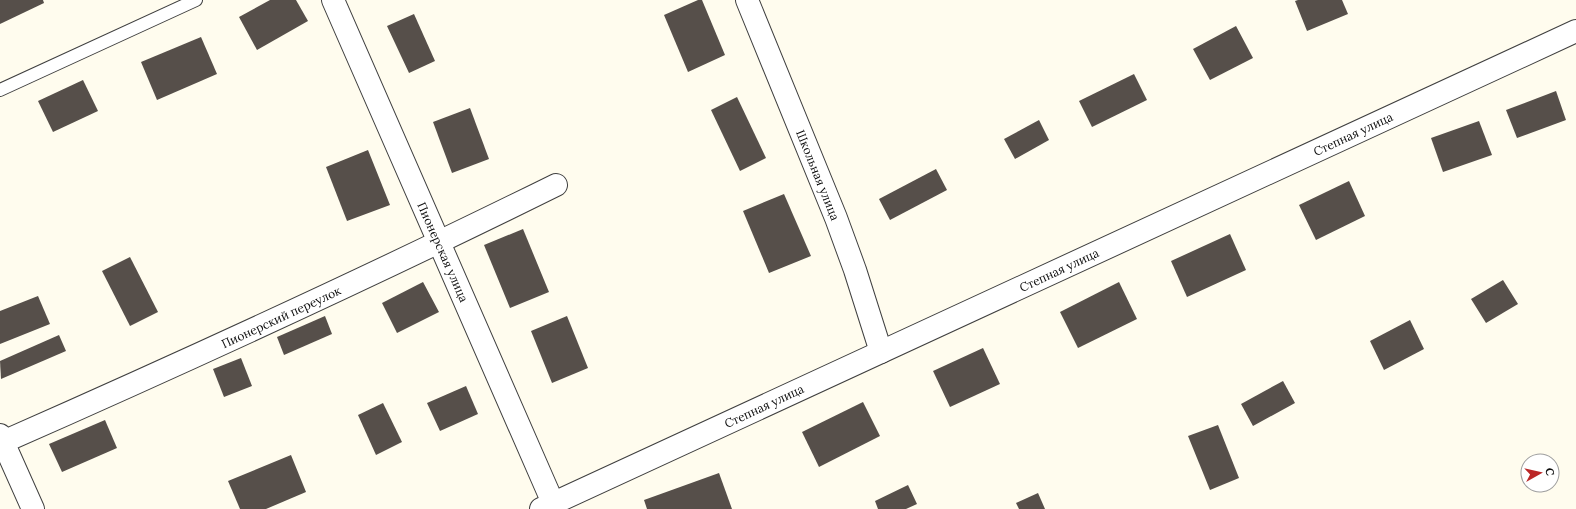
<svg xmlns="http://www.w3.org/2000/svg" width="1576" height="509" font-family="Lora,serif">
<style>
.building{fill:#564f4a}
.lines{fill:none;stroke-linecap:round;stroke-linejoin:round}
.service-casing{stroke:#404040;stroke-width:14}
.minor-casing{stroke:#404040;stroke-width:24}
.service{stroke:#fff;stroke-width:12}
.minor{stroke:#fff;stroke-width:22}
.labels{text-anchor:middle;dominant-baseline:central;stroke-width:4;stroke-linejoin:round;paint-order:stroke}
.street-label{font-size:12px;fill:#0d0d0d;stroke:#fff}
</style>
<rect width="100%" height="100%" fill="#fffcee"/>
<!-- building -->
<g class="building">
<path d="M0,0H43L44,3L0,24Z"/>
<path d="M270,0H296L308,21L257,50L239,17Z"/>
<path d="M698,0H702L725,55L688,72L664,15Z"/>
<path d="M1298,0H1342L1348,14L1307,31L1295,1Z"/>
<path d="M414,14L435,61L409,73L387,26Z"/>
<path d="M1236,26L1253,58L1210,80L1193,49Z"/>
<path d="M201,37L217,74L157,100L141,62Z"/>
<path d="M1134,74L1147,100L1092,127L1079,101Z"/>
<path d="M83,80L98,111L53,132L38,101Z"/>
<path d="M1556,91L1566,120L1517,138L1506,110Z"/>
<path d="M737,97L766,158L740,171L711,110Z"/>
<path d="M470,108L489,159L452,173L433,122Z"/>
<path d="M1039,120L1049,140L1015,159L1004,139Z"/>
<path d="M1479,121L1492,155L1443,172L1431,138Z"/>
<path d="M368,150L390,205L347,221L326,167Z"/>
<path d="M936,169L947,190L890,220L879,199Z"/>
<path d="M1349,181L1365,216L1316,240L1299,205Z"/>
<path d="M784,194L811,256L769,273L743,211Z"/>
<path d="M523,229L549,292L510,308L484,245Z"/>
<path d="M1230,234L1246,270L1187,297L1171,261Z"/>
<path d="M130,257L158,312L130,326L102,271Z"/>
<path d="M1503,280L1518,304L1486,323L1471,299Z"/>
<path d="M423,282L439,312L397,333L382,303Z"/>
<path d="M1119,282L1137,319L1078,348L1060,312Z"/>
<path d="M38,296L50,324L0,344V311Z"/>
<path d="M325,316L332,334L284,355L277,337Z"/>
<path d="M567,316L588,368L552,383L531,331Z"/>
<path d="M1410,320L1424,349L1384,370L1370,341Z"/>
<path d="M59,335L66,351L1,379L0,361Z"/>
<path d="M983,348L1000,384L950,407L933,371Z"/>
<path d="M241,358L252,386L224,397L213,369Z"/>
<path d="M1283,381L1295,403L1253,426L1241,404Z"/>
<path d="M466,386L478,414L440,431L427,403Z"/>
<path d="M863,402L880,436L819,467L802,432Z"/>
<path d="M383,403L402,442L376,455L358,415Z"/>
<path d="M105,420L117,448L62,472L49,444Z"/>
<path d="M1218,425L1239,478L1210,490L1188,436Z"/>
<path d="M291,455L306,492L266,509H240L228,481Z"/>
<path d="M719,473L732,509H647L644,500Z"/>
<path d="M908,485L917,504L906,509H878L875,501Z"/>
<path d="M1038,493L1045,509H1019L1016,503Z"/>
</g>
<g class="lines">
<!-- service casing -->
<g class="service-casing">
<path id="service" d="M0,90L196,0"/>
</g>
<!-- minor casing -->
<g class="minor-casing">
<g id="minor">
<path d="M333,0L553,503"/>
<path d="M747,0L836,218L855,270L881,352"/>
<path d="M0,435L33,509"/>
<path d="M3,442C189,360 374,275 556,185"/>
<path d="M541,509L1576,31"/>
</g>
</g>
<!-- service -->
<use href="#service" class="service"/>
<!-- minor -->
<use href="#minor" class="minor"/>
</g>
<g class="labels">
<!-- street labels -->
<g class="street-label">
<text transform="translate(1353 134) rotate(-25)">Степная улица</text>
<text transform="translate(818 175) rotate(68)">Школьная улица</text>
<text transform="translate(443 252) rotate(66)">Пионерская улица</text>
<text transform="translate(1059 270) rotate(-25)">Степная улица</text>
<text transform="translate(281 317) rotate(-25)">Пионерский переулок</text>
<text transform="translate(764 406) rotate(-25)">Степная улица</text>
</g>
</g>
<!-- north arrow -->
<g transform="translate(1540 473) rotate(82)"><circle r="19" fill="#ffffff" stroke="#9e9e9e"/>
<path d="M0-3L7 15L0 10L-7 15Z" fill="#bb2727"/>
<text y="-6" font-size="11" font-weight="bold" text-anchor="middle" fill="#0d0d0d">С</text>
</g>
</svg>
